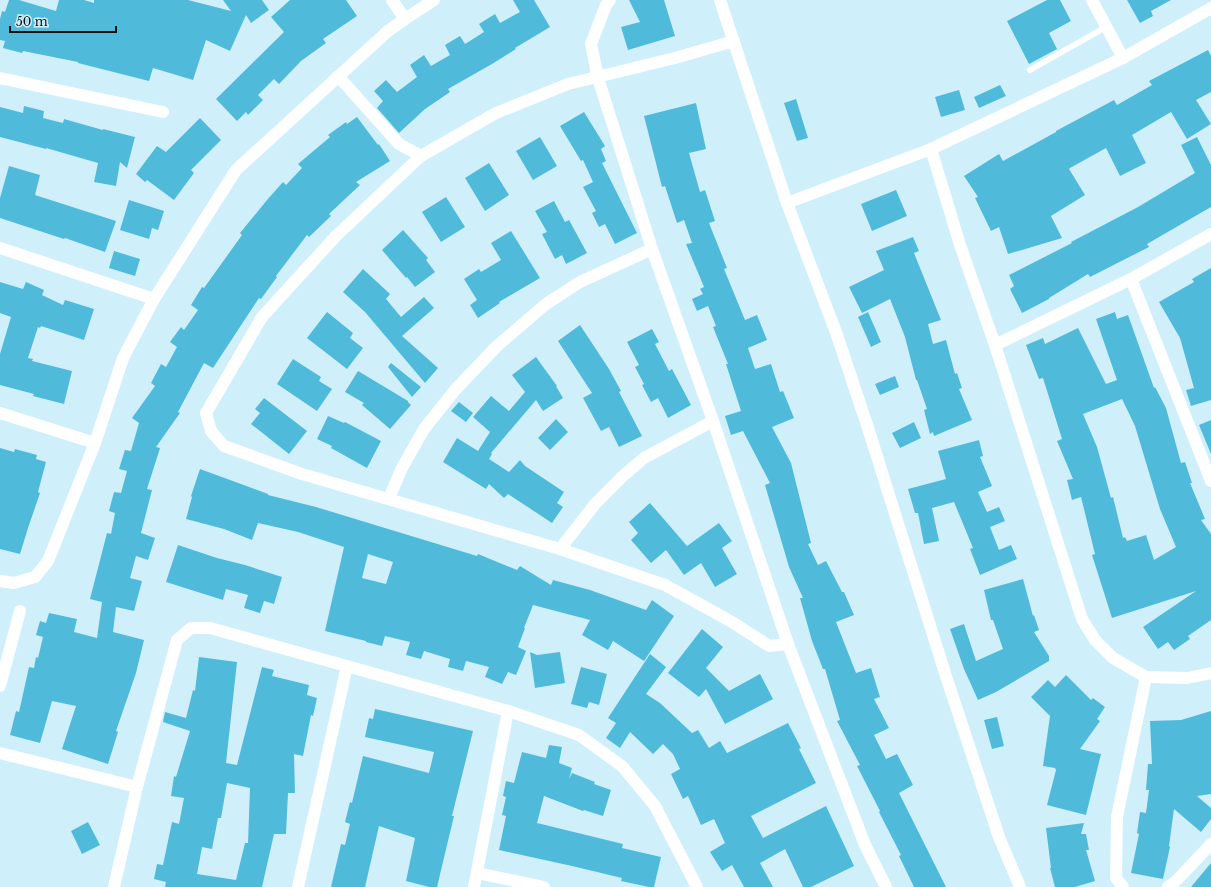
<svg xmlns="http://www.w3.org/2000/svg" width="1211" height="887" font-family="'Libre Baskerville',serif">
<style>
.building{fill:#50bada;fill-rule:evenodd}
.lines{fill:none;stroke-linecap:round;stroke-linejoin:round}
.lane{stroke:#fff;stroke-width:6}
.street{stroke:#fff;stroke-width:12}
</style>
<rect width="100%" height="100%" fill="#cff0fb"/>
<!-- building -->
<g class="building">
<path d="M9,0H19L56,11L59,0H84L94,3V0H188L231,11L223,0H262L269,10L251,23L246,15L230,51L206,40L193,80L153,68L149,81L78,63V62L23,51L22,53L3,48L5,41L0,40V19L2,11L5,12Z"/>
<path d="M290,0H346L357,16L323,39L326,43L301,61L279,84L274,79L258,95L263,100L248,115L246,112L237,121L216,99L284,32L271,17Z"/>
<path d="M513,0H534L550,27L515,48L516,49L492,64L448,89L450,92L425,109L399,133L377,108L383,101L374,91L386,80L397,92L417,77L410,65L424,55L431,66L450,55L445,45L460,36L465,44L484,32L479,24L495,14L500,23L520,12Z"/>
<path d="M629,0H664L675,36L628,50L621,27L640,22Z"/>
<path d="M1047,0H1060L1071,21L1049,33L1057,49L1029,64L1007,21Z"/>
<path d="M1127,0H1171L1151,11L1153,16L1140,23Z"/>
<path d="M1208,50L1211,56V92L1196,100L1211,124L1187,139L1171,112L1132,135L1146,163L1120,176L1106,148L1070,168L1069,169L1085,195L1051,216L1062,238L1008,254L999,227L991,231L975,198L978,197L964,176L999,154L1003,161L1056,132V131L1114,100L1117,105L1152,85L1149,81Z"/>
<path d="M1000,85L1006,96L979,108L974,97Z"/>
<path d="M959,90L965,110L941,117L935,97Z"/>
<path d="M796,99L808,138L797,141L784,103Z"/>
<path d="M696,103L706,149L689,153L700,192L705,190L715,221L709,223L727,268L724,269L745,320L757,315L767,340L748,348L755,369L771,364L780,392L783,391L794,418L772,427L791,463L811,543L808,544L818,565L826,561L842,592H844L854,615L836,622L856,673L871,668L880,697L874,699L889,728L874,735L886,759L897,754L913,785L899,793L946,887H914L899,856L901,855L879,812L880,811L857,766L860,765L837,721L840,720L825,669H823L812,641L800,598H803L789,567L765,485L770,483L743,431L731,435L725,416L741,411L726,364H728L713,327L716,326L708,306L697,311L692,299L703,294L700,289L704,287L686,244L692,243L684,220L677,223L665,186L662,187L644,116Z"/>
<path d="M24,106L44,111L43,118L63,123L64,119L103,130V129L135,137L127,168L120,162L116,186L94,182L98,163L46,148V149L0,137V107L23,113Z"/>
<path d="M584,112L605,146L601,149L606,161L602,163L637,233L615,244L605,224L599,227L592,213L596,211L583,187L593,182L583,160L581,161L560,126Z"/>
<path d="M357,117L378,145L379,144L390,161L356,182L360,185L329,214L331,216L309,237L307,235L276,276L277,277L261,299L259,298L213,368L204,363L178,412L180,413L156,447L160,448L147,489L152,490L141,533L155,538L148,560L136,556L130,578L142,581L134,611L116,607L113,632L144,640L136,673L116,731L118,732L108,764L62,749L76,706L52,701L40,743L10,735L16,711L19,712L29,667L34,668L36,657L38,658L43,637L36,635L40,621L46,623L49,613L77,619L74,632L97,638L102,602L90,599L107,533L111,534L115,513L109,511L114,492L121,493L127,471L119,469L125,450L131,451L139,423L132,418L155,386L151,383L161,364L166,367L177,347L170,342L181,327L184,330L198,310L191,305L202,287L204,288L242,235L240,233L267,200L283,182L286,185L302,168L298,164L330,137L328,135L346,122L347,124Z"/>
<path d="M200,118L221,140L191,170L194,173L174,200L147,180L145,182L136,174L157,146L166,152Z"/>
<path d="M540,137L557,166L533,180L516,151Z"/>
<path d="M1197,137L1211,165V207L1147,244L1149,247L1090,277L1088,274L1049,298V299L1022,313L1010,289L1014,286L1009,275L1072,243L1071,242L1138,207L1195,173L1181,145Z"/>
<path d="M489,163L509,195L485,211L465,178Z"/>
<path d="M9,166L40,175L35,195L116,221L105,252L65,238L64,239L0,218V198Z"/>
<path d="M896,190L907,216L872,231L861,204Z"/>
<path d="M446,197L465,227L441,242L422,212Z"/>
<path d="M129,200L164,211L158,230L152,228L149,239L120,230Z"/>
<path d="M554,201L565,222L569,220L587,253L566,264L562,255L555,259L542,234L547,232L535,211Z"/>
<path d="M403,230L428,258L426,260L435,272L415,287L407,277L406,278L382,250Z"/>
<path d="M511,231L540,278L499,302L500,303L478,318L470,305L477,300L464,279L479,269L481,272L501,260L491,243Z"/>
<path d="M913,237L919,251L914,253L941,320L928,324L933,344L946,340L955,374L957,373L962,388L959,389L972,420L934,436L933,432L930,434L924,410L927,409L917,380H916L905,337L890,299L862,313L849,287L884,270L876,251Z"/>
<path d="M114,251L140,259L135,276L109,268Z"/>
<path d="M1211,268V400L1191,406L1186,390L1194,388L1180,338L1159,302L1194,282L1192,279Z"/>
<path d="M363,269L390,294L386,299L401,317L424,297L434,308L402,336L438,368L425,383L365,312L343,292Z"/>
<path d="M0,282L23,289L26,282L44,290L42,295L63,305L65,300L94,309L84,340L41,326L40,328L38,327L28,358L33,359L32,361L72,371L64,404L33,396L34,394L0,385V354L11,317L0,313Z"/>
<path d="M327,312L353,333L350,338L363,348L347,369L307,338Z"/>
<path d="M868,312L881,342L871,347L858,317Z"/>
<path d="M1115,312L1117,319L1128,315L1154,388L1155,387L1166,408L1181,463L1185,462L1192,483H1190L1205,519L1201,520L1211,534V620L1188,636L1190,639L1174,650L1168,642L1158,649L1143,627L1196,591L1112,618L1092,555L1095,554L1081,497L1072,500L1067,480L1073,479L1057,441L1062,439L1043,378L1039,379L1026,345L1043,338L1045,344L1078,328L1106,384L1117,380L1096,319ZM1122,399L1135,426L1160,509L1176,547L1154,560L1146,535L1127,541L1125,537L1123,538L1113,497L1111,498L1097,447L1083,414Z"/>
<path d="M580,325L609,369L621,391L619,392L642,436L619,447L609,427L601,431L583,398L592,393L558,341Z"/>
<path d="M652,329L659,342L655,344L669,371L672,369L691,405L668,418L658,398L651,402L642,385L644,384L635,367L639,365L627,342Z"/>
<path d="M536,357L557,386H556L563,398L543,411L536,400L491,453L492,454L489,459L509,472L520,460L525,466L564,492L557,503L563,507L552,523L508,494L504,498L489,484L486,489L443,462L457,438L478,451L490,432L473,417L491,396L509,411L525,392L512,375Z"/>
<path d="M293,359L321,377L319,381L332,389L317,411L277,384Z"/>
<path d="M391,363L421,387L412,397L388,367Z"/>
<path d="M358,371L408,401V402L411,405L390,429L362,405L364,403L345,392Z"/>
<path d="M895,376L899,387L880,395L875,384Z"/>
<path d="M264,398L307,431L289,454L251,424L260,413L255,409Z"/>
<path d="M459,402L473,413L466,422L451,411Z"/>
<path d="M328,416L344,423L345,422L381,441L367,468L331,448L332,446L317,439Z"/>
<path d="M556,419L568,432L550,450L538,438Z"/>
<path d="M1211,420V454L1199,425Z"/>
<path d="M914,422L921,438L900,448L892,433Z"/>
<path d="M979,440L983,456L980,457L992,486L978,492L987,512L999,507L1005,521L990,527L999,550L1011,545L1017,559L980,575L970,549L973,548L954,502L932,508L939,541L924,544L918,513H915L908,489L946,479L938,451Z"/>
<path d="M0,448L14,452L15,449L37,455L36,459L46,462L38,492L40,493L28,528L20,554L0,549Z"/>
<path d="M200,469L268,494V495L316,507L477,556L478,554L517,570L520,566L551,585L553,580L590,590L646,610L652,600L674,616L644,661L613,641L608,650L582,635L590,620L533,605L524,628H525L518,647L526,651L516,675L508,672L502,684L485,677L489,667L466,661L463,671L448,667L450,659L424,651L421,659L406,655L410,642L385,636L382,646L366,642V641L325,631L344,547L298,532L258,523L252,540L224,529L186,519L192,497L191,496ZM368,554L393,562L386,584L362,578Z"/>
<path d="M650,503L687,546L719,523L732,541L722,548L737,574L715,587L701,563L684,575L666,550L651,563L631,540L638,533L629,522Z"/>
<path d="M178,545L217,558L245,565L282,577L274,604L264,601L260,613L244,608L248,595L226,589L223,600L166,582Z"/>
<path d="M1023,579L1033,616L1034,615L1039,630L1034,632L1049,656V661L996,692L978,700L964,669L950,629L964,624L976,661L1003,649L993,620H991L984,590Z"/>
<path d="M702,629L723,647L706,668L729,691L760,674L773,699L725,724L706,689L699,697L668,673Z"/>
<path d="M530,652L537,655L560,652L565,683L535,688Z"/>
<path d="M650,654L666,667L646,694L660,703L692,733L698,730L709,748L720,741L727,753L788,723L801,748L799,749L816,783L751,816L763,838L826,806L854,866L811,887H803L785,849L760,863L773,887H744L732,865L722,871L710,852L725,843L714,819L701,825L688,796L683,799L671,774L680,769L673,754L663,744L653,754L630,732L620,748L606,738L616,723L608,718Z"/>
<path d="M199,657L237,662L226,763L237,765L262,667L274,670L272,676L309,685L307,695L317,698L313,716L311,715L303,756L294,754L295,793H288L286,834H274L262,887H165L166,882L154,879L157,864L163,865L172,822L179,824L184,798L171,796L174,776L176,777L190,731L163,722L165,712L186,718L193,690L195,691ZM227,783L250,788L248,843H245L236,880L197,874L202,847L212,849L218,818H221Z"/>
<path d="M581,667L607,674L599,705L589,702L587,708L571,704Z"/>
<path d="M1066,675L1091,700L1093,698L1105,707L1097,719L1100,721L1080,749L1101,754L1086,815L1047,805L1056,770L1055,768L1043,766L1050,716L1031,697L1048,680L1055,687Z"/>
<path d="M375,709L473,731L452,816H454L437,887H429L406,881L415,838L379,826L365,887H331L341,844L345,845L350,824L345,822L350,802L352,803L363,756L429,773L434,752L365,737L369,718L373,719Z"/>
<path d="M1211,711V794L1197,796L1211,808V819L1201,832L1174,809L1169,846L1170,847L1163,879L1131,873L1139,834L1137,833L1140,812L1146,813L1149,790H1146L1148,764H1152L1150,721L1181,720Z"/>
<path d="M997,717L1004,746L992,749L984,720Z"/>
<path d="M549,745L562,747L559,763L572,768L569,779L572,773L595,782L594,784L611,790L603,816L584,810L583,811L544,796L537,823L623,844L622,848L661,857L654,887H649L621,881L622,878L572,866L499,850L506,816L502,815L506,797L503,796L506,781L514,783L522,752L546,758Z"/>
<path d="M88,822L100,845L82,854L71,831Z"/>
<path d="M1084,823L1081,834H1086L1089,850H1086L1095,881L1075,887H1055L1050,868H1051L1046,828Z"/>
<path d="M1211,863V887H1191Z"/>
</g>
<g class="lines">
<!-- lane -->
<path class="lane" d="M1030,70L1106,27"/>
<!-- street -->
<g class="street">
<path d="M392,0L405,19"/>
<path d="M610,0L606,5L591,44L598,78L652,249L713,421L788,644L865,845L886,887"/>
<path d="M720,0L787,203L837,335L868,428L945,673L999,837L1020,887"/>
<path d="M1092,0L1123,58"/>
<path d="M734,41L675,58L568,84L496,113L421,156L336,236L262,317L206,413L211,431L224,446L302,474L560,549L665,585L732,622L769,646L788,644"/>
<path d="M338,76L399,144L421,156"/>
<path d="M0,78L163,112"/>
<path d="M931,149L960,245L995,345L1082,619L1095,640L1113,658L1146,677L1187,678L1211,673"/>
<path d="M787,203L931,149L1123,58L1211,8"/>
<path d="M0,248L154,299"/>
<path d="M1131,279L1211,481"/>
<path d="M995,345L1131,279L1211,234"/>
<path d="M0,413L95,443"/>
<path d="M389,498L402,468L424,429L455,390L497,346L546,304L580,282L652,249"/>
<path d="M560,549L595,504L623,476L644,458L713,421"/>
<path d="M0,581L14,583L35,577L48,561L95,443L123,358L154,299L236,170L388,31L405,19L434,0"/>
<path d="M0,686L20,611"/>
<path d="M0,753L137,787"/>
<path d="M477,873L544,887"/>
<path d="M114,887L137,787L177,640L191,628H210L508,711L579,735L622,766L655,806L697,887"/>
<path d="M298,887L347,666"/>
<path d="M474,887L508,711"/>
<path d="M1123,887L1116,878L1117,817L1146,677"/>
<path d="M1168,887L1176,881L1211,844"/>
</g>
</g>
<!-- scale -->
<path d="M10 26v6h106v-6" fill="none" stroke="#031015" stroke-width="2"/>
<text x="16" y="26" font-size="12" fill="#031015" stroke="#cff0fb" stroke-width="3" paint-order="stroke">50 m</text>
</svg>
